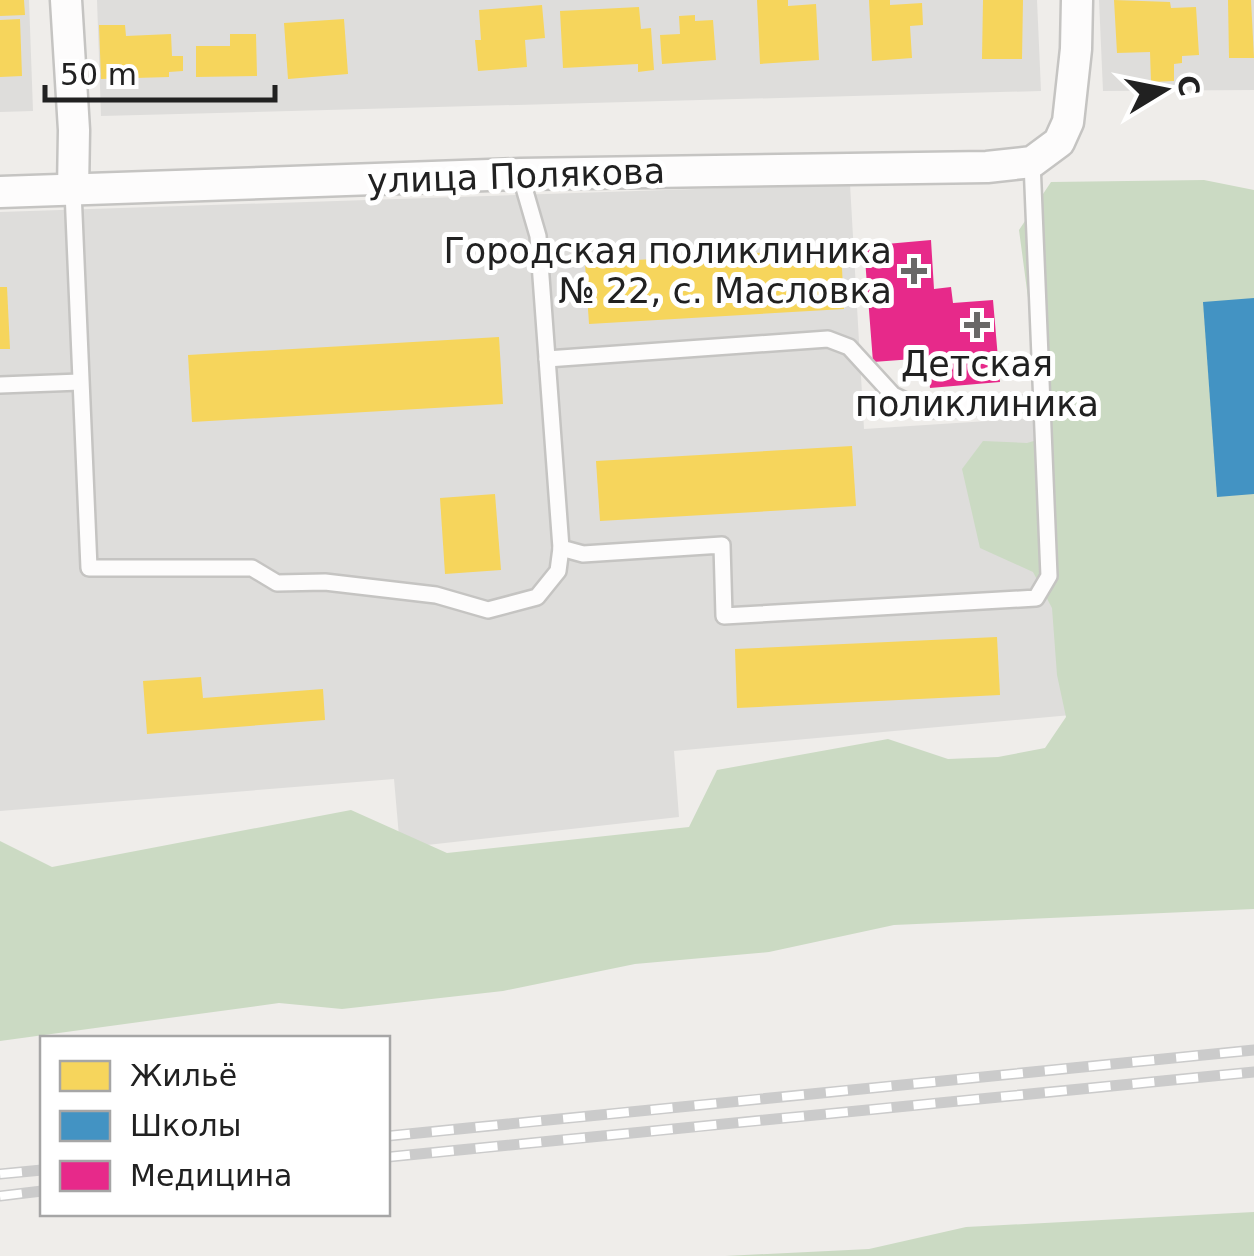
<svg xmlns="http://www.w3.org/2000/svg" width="1254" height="1256" font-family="'DejaVu Sans',sans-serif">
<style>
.residential{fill:#dedddb}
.forest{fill:#cbdac3}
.homes{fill:#f6d55c}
.schools{fill:#4393c3}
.health{fill:#e7298a}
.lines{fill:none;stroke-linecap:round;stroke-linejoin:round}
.lane-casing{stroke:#c5c4c2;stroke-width:20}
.street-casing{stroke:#c5c4c2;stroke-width:35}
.lane{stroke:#fdfcfc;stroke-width:15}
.street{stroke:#fdfcfc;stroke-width:30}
.rail-casing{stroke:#cbcbcb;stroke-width:11}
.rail{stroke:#fff;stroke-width:8;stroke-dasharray:22;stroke-linecap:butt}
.poi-dot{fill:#696867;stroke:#fff;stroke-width:4}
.labels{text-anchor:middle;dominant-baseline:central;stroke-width:10;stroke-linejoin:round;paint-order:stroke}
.street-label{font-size:35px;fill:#212121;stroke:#fff}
.poi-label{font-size:35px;fill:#212121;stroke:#fff;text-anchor:end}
</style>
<rect width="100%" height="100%" fill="#efedea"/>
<!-- residential -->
<g class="residential">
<path d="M0,0H29L33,111L0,112Z"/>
<path d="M97,0H1037L1041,91L101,116Z"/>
<path d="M1099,0H1254V90L1103,91Z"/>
<path d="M850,184L864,429L1065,416L1082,714L674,751L679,817L400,848L394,779L0,811V212Z"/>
</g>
<!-- forest -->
<g class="forest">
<path d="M1204,180L1254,190V909L894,925L769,952L635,964L503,991L342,1009L279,1003L0,1041V841L52,867L351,810L447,853L689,827L717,770L888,739L948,759L998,757L1045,748L1066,717L1057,675L1052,608L1033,572L980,548L962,469L983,441L1027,443L1047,437L1051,404L1038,373L1019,230L1051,182Z"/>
<path d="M1254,1212V1256H725L869,1249L966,1227Z"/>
</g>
<!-- homes -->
<g class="homes">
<path d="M0,0H24L25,15L0,16Z"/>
<path d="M757,0H788V6L816,4L819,60L760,64Z"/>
<path d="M869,0H890V5L922,3L923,25L910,26L912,58L872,61Z"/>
<path d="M983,0H1023L1022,59H982Z"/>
<path d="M1114,0L1170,2L1171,8L1196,7L1199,55L1182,56V63L1174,64V81L1151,82L1150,52L1117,53Z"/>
<path d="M1228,0H1251L1254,58H1229Z"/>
<path d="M542,5L545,38L525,40L527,67L478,71L475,40H481L479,10Z"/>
<path d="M639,7L641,29L651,28L654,70L638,72V64L563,68L560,11Z"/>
<path d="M695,15V21L713,20L716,60L662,64L660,35L680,34L679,16Z"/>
<path d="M20,19L22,76L0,77V20Z"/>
<path d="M344,19L348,74L288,79L284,23Z"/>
<path d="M99,25H125L126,36L171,34L172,56H183V71L169,72V77L101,79Z"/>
<path d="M230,34H256L257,76L196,77V46H230Z"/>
<path d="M841,248L844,309L589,324L585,263Z"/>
<path d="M0,287H7L10,349H0Z"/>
<path d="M499,337L503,404L192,422L188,355Z"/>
<path d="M852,446L856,506L600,521L596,461Z"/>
<path d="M495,494L501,570L445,574L440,498Z"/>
<path d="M997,637L1000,695L737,708L735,649Z"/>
<path d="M201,677L203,698L323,689L325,720L147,734L143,681Z"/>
</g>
<!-- schools -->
<path class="schools" d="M1254,298V494L1217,497L1203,302Z"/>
<!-- health -->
<path class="health" d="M931,240L934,289L951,287L953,303L993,300L1000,382L930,388L927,358L873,362L864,246Z"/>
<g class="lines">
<!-- lane casing -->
<g class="lane-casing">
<g id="lane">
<path d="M520,174L538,236L561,548L583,554L722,545L724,616L1036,598L1049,576L1032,162"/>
<path d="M73,191L89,568H252L277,583L325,582L436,595L488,610L537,597L558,571L561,548"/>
<path d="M547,359L828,339L849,347L893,395L925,410L1041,403"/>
<path d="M0,385L80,382"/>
</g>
</g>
<!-- street casing -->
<g class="street-casing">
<g id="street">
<path d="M66,0L74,130L73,191"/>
<path d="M0,192L520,174L987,167L1032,162L1059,142L1068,122L1076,49L1077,0"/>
</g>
</g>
<!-- lane -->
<use href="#lane" class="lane"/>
<!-- street -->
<use href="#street" class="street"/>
<!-- rail casing -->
<g class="rail-casing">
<g id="rail">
<path d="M388,1136L1254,1050"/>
<path d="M388,1157L1254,1072"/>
<path d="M0,1174L42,1170"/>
<path d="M0,1196L42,1191"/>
</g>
</g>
<!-- rail -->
<use href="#rail" class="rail"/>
</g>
<!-- markers -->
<g class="poi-dot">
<path d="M909 256h10v10h10v10h-10v10h-10v-10h-10v-10h10z"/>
<path d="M972 310h10v10h10v10h-10v10h-10v-10h-10v-10h10z"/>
</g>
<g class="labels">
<!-- street labels -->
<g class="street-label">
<text transform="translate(516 176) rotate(-2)">улица Полякова</text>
</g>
<!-- poi labels -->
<g class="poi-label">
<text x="892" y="251">Городская поликлиника<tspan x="892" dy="40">№ 22, с. Масловка</tspan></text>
<text x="977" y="364" text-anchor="middle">Детская<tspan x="977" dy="40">поликлиника</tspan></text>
</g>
</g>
<!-- legend -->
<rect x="40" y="1036" width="350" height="180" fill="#ffffff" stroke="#a6a6a6" stroke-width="2.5"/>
<rect x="60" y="1061" width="50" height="30" fill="#f6d55c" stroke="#a6a6a6" stroke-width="2.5"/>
<text x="130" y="1086" font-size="30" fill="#212121">Жильё</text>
<rect x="60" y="1111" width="50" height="30" fill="#4393c3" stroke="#a6a6a6" stroke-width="2.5"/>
<text x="130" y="1136" font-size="30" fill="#212121">Школы</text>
<rect x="60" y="1161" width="50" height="30" fill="#e7298a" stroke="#a6a6a6" stroke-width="2.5"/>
<text x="130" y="1186" font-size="30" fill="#212121">Медицина</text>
<!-- north arrow -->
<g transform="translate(1164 90) rotate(80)" stroke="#ffffff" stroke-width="8" paint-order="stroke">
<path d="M0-8L18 38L0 25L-18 38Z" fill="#212121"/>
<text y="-15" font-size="28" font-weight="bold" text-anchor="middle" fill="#212121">С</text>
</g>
<!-- scale -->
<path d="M45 85v15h230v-15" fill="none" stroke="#212121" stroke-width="5"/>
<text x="60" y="85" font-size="30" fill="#212121" stroke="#ffffff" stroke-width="8" paint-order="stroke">50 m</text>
</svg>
